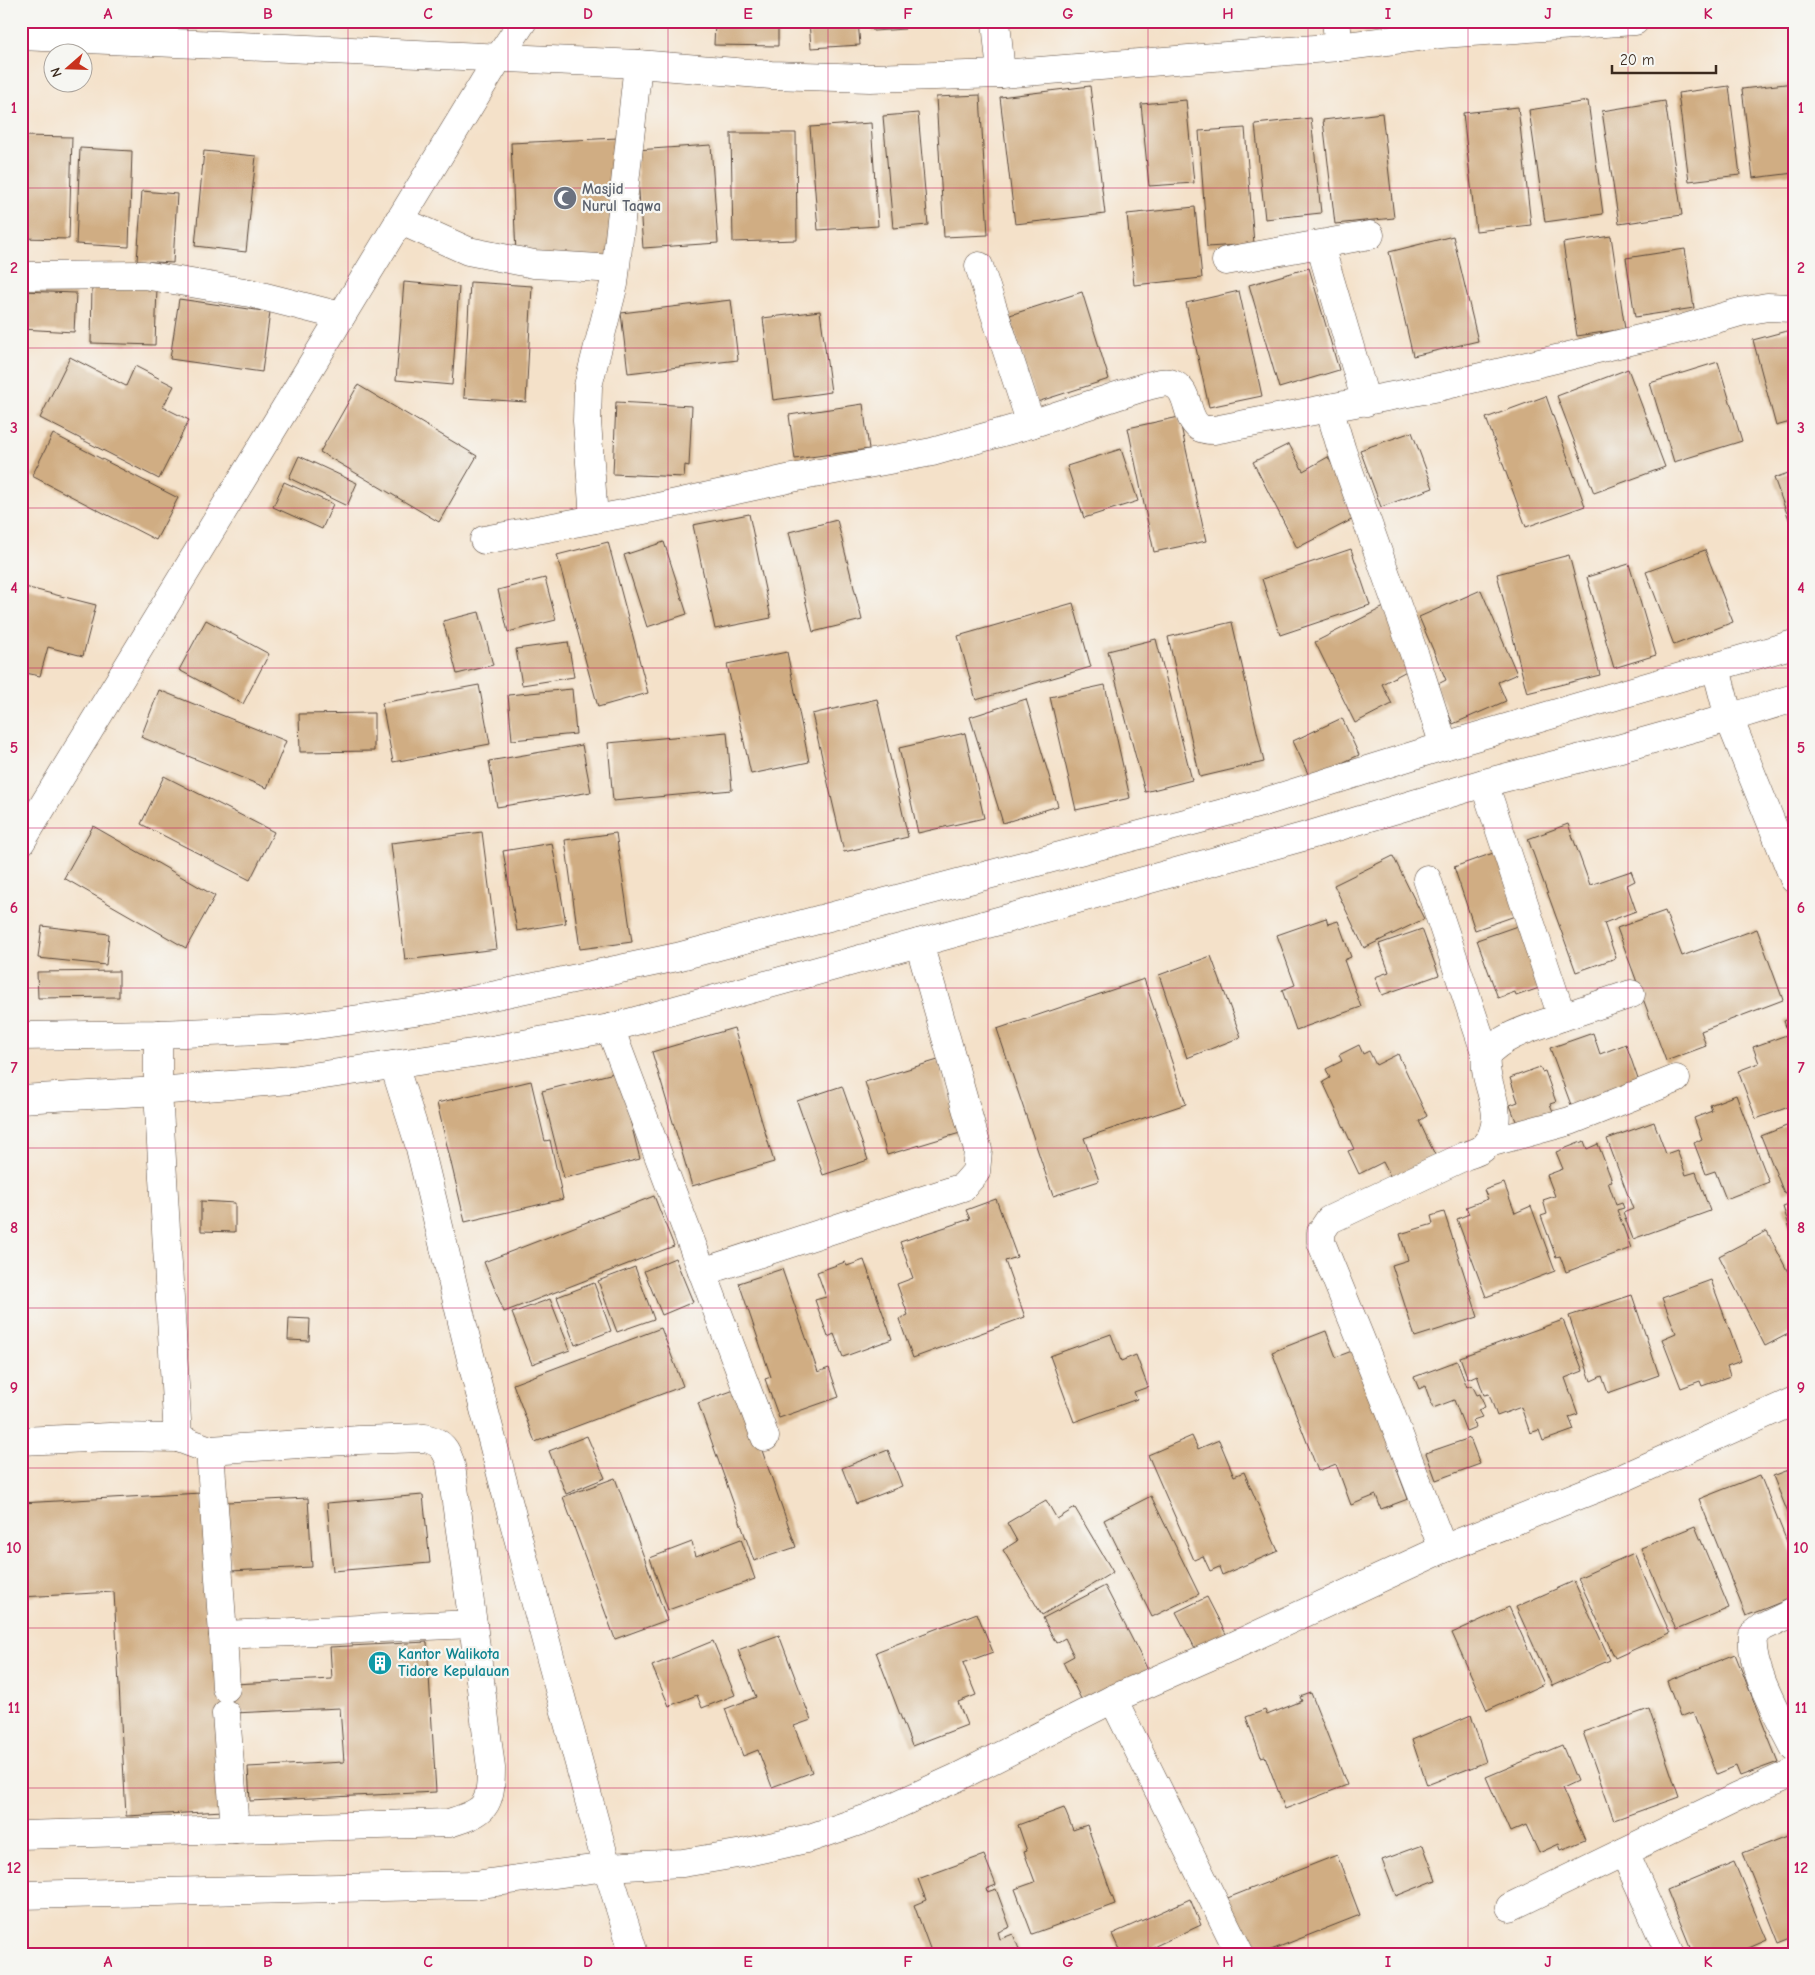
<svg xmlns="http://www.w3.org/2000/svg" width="1815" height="1975" font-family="'Comic Neue',sans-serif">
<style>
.building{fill:#d0ad83}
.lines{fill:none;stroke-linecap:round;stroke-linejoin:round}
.minor-casing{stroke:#574538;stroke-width:29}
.highway-casing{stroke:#574538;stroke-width:29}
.minor{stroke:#fff;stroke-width:28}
.highway{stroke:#fff;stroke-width:28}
.grid{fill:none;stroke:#c2185b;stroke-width:1;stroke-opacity:0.55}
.labels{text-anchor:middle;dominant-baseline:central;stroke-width:4.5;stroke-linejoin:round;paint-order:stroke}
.worship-label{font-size:15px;font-weight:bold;fill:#5b616d;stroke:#f6f6f2;text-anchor:start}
.culture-label{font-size:15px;font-weight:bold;fill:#0d838f;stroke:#f6f6f2;text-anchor:start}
.neatline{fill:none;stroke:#c2185b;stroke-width:2}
.grid-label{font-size:16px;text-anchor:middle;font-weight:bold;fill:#c2185b}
</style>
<rect width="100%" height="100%" fill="#f6f6f2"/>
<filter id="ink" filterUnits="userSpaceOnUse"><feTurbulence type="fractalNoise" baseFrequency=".02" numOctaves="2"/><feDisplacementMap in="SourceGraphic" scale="10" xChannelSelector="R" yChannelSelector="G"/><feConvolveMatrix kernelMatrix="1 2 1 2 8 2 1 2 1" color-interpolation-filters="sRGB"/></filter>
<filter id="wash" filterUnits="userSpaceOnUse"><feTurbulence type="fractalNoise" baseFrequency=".0096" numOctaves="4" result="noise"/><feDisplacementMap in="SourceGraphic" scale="20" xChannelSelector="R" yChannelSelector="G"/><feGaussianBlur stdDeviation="1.12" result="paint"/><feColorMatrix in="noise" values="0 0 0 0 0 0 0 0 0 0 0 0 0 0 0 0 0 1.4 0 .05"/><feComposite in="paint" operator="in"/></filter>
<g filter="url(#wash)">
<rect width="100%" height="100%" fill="#f4e1c9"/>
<g id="blocks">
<!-- building -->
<g class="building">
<path d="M715,21H778V46L714,45Z"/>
<path d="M809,21H858L860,45L811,48Z"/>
<path d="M872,21H904L905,29L873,31Z"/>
<path d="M1794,83V173L1753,178L1742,89Z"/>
<path d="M1090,86L1105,214L1015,224L1000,97Z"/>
<path d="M1729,86L1740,175L1689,181L1678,93Z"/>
<path d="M980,95L988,235L944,237L936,97Z"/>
<path d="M1186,100L1194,183L1149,186L1141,104Z"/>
<path d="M1588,101L1603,214L1545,222L1529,110Z"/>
<path d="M1665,101L1682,215L1619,224L1602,111Z"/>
<path d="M1518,107L1531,225L1476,231L1463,113Z"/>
<path d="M918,113L928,225L893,228L883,116Z"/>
<path d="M1382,113L1394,218L1335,224L1323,120Z"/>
<path d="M1311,118L1321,213L1265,219L1255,124Z"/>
<path d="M871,123L878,226L818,230L810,127Z"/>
<path d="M1245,128L1254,244L1207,247L1199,131Z"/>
<path d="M731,133H796L797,240L733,242Z"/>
<path d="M21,136L72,137L69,239L21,238Z"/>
<path d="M618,138L614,258L516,254L511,143Z"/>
<path d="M711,145L718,243L643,248L636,150Z"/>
<path d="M80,148L132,151L129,247L76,244Z"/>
<path d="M204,151L256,156L246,252L195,246Z"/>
<path d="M142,191L177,194L173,263L137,261Z"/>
<path d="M1195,207L1202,278L1134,285L1127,214Z"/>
<path d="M1453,236L1478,341L1413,356L1389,252Z"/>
<path d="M1611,236L1625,329L1577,336L1563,243Z"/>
<path d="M1685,249L1694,308L1635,317L1626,258Z"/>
<path d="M1309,268L1339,370L1279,388L1249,285Z"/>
<path d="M404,282L459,287L452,385L396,380Z"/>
<path d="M470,282L532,286L526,402L464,398Z"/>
<path d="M92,285L157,287L155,345L91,343Z"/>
<path d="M21,291L76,293L74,332L21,329Z"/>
<path d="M1239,291L1262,396L1209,407L1186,303Z"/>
<path d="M1082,292L1109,379L1037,402L1010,315Z"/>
<path d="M179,299L270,312L262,372L170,359Z"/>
<path d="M731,300L738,360L628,373L621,313Z"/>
<path d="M820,311L831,392L773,400L763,318Z"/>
<path d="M1794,329V421L1776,426L1753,340Z"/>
<path d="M70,357L126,386L135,366L174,386L163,407L189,420L159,479L40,418Z"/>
<path d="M1718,362L1742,441L1674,462L1650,383Z"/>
<path d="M1628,369L1665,467L1594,493L1557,396Z"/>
<path d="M358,385L477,456L439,522L320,452Z"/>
<path d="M1546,396L1585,506L1526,527L1486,418Z"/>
<path d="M616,402L692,406L689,466L685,465L684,477L613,474Z"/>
<path d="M863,404L869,449L795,459L789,415Z"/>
<path d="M1179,417L1206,541L1154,552L1128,428Z"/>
<path d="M1412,432L1433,488L1381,507L1360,450Z"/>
<path d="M53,434L178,498L156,540L32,476Z"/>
<path d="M1289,444L1303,471L1328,457L1359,516L1297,548L1253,462Z"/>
<path d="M1121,449L1138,501L1084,518L1067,466Z"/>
<path d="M299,456L357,483L347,506L289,478Z"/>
<path d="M1794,471V533L1774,478Z"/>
<path d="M284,482L333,504L322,529L273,507Z"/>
<path d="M749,514L771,618L715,629L693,525Z"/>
<path d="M837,520L862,620L813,632L789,532Z"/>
<path d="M608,542L648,693L598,707L557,555Z"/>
<path d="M664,542L687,614L647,627L624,555Z"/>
<path d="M1351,549L1370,605L1280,635L1262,579Z"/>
<path d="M1705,550L1733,622L1674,645L1646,572Z"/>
<path d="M1569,555L1600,675L1527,693L1497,574Z"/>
<path d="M1629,564L1656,655L1614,668L1587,577Z"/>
<path d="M545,578L556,620L508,632L498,590Z"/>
<path d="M21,586L96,605L83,656L48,647L40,676L21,672Z"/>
<path d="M1481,590L1517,674L1498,682L1506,701L1453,724L1436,685L1446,680L1419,617Z"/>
<path d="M1073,603L1091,667L976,700L958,636Z"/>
<path d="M1384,607L1414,667L1382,684L1392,704L1355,723L1315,642Z"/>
<path d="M479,612L493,665L457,674L443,621Z"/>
<path d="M206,620L269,654L243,704L179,670Z"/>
<path d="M1232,622L1264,762L1200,777L1168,637Z"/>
<path d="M1156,639L1192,780L1145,792L1108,651Z"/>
<path d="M568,642L574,677L522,685L516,649Z"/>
<path d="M787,652L809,762L751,774L727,664Z"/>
<path d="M479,685L490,744L393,762L382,703Z"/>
<path d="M1105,685L1130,798L1076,810L1050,697Z"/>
<path d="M572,689L576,734L512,740L508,695Z"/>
<path d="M159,690L286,741L267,788L141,737Z"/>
<path d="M877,699L908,837L844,852L812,714Z"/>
<path d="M1026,699L1058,806L1003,823L970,717Z"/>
<path d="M374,713V751L300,752L299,714Z"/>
<path d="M1342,718L1359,755L1310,778L1293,741Z"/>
<path d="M727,732L732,790L613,801L608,743Z"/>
<path d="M965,733L984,818L918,833L899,748Z"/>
<path d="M582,745L591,792L497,807L489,761Z"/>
<path d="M164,776L274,832L250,880L141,824Z"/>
<path d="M1568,824L1590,885L1631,871L1635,881L1627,885L1636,911L1604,923L1616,958L1576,972L1528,839Z"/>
<path d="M93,826L215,896L186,948L64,878Z"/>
<path d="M482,832L497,949L405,960L391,843Z"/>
<path d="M616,833L632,942L580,949L565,840Z"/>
<path d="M552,843L566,923L517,931L503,851Z"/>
<path d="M1496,852L1518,915L1475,930L1454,867Z"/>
<path d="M1393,856L1424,919L1364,948L1334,885Z"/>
<path d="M1665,911L1682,956L1757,929L1783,1000L1701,1031L1706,1046L1666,1061L1617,928Z"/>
<path d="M1326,918L1328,924L1338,921L1351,957L1344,960L1361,1007L1296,1030L1282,990L1295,985L1277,935Z"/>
<path d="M1520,925L1542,987L1516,996L1515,992L1498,998L1477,940Z"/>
<path d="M42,926L109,934L106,965L38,958Z"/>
<path d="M1422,929L1439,975L1382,995L1375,977L1389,972L1379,944Z"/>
<path d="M1211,956L1241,1037L1187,1058L1159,975Z"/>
<path d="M119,971V997L38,998L37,972Z"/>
<path d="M1144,979L1186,1104L1084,1138L1099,1181L1053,1196L997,1029Z"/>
<path d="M1794,1017V1028L1787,1030L1784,1021Z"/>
<path d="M734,1028L774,1162L692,1186L652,1052Z"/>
<path d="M1593,1033L1600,1054L1626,1044L1640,1085L1574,1113L1550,1048Z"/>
<path d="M1792,1033L1794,1037V1105L1756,1119L1738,1071L1759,1063L1753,1047Z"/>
<path d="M1359,1045L1363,1054L1369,1051L1376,1065L1398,1054L1427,1116L1419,1121L1437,1159L1392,1180L1383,1162L1359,1174L1348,1151L1354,1149L1323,1082L1330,1078L1326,1069L1342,1061L1339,1055Z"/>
<path d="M938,1060L960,1133L887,1155L865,1082Z"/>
<path d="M1540,1067L1542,1072L1545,1071L1556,1102L1550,1104L1556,1119L1520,1132L1510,1105L1518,1102L1510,1078Z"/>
<path d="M618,1072L640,1159L564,1178L542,1091Z"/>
<path d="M531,1081L545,1141L550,1140L563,1199L465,1222L437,1103Z"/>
<path d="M842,1086L868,1160L823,1175L797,1101Z"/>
<path d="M1736,1095L1769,1182L1726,1199L1715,1171L1706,1174L1694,1143L1702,1139L1694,1118L1712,1111L1710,1105Z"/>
<path d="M1654,1122L1666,1154L1677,1150L1686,1175L1696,1172L1710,1211L1633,1239L1623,1213L1633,1209L1607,1139Z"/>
<path d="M1794,1123V1189L1784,1193L1761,1136Z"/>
<path d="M1584,1141L1587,1149L1598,1144L1612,1181L1608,1182L1616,1205L1622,1203L1624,1208L1617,1210L1631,1248L1566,1272L1560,1256L1556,1257L1541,1216L1547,1214L1543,1200L1555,1196L1547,1175L1563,1169L1556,1152Z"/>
<path d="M1504,1183L1515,1213L1531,1206L1555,1271L1486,1297L1457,1219L1469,1214L1466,1207L1488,1199L1484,1190Z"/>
<path d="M654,1196L674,1246L504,1312L484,1262Z"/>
<path d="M996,1199L1017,1257L1005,1261L1025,1317L913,1358L899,1319L908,1315L897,1284L913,1278L900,1242L970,1219L966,1210Z"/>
<path d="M201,1201L235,1203V1232L201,1231Z"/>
<path d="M1794,1203V1238H1793L1783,1207Z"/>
<path d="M1444,1212L1478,1317L1415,1337L1392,1265L1408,1260L1400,1234L1433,1224L1431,1216Z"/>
<path d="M1767,1231L1794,1284V1331L1765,1346L1719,1256Z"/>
<path d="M675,1258L693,1302L662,1315L644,1271Z"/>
<path d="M864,1260L892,1339L843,1357L834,1334L828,1337L815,1300L826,1297L817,1272L845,1262L847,1266Z"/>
<path d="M635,1267L654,1319L617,1332L598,1281Z"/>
<path d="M782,1269L818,1372L829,1368L839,1397L779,1418L765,1379L771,1377L739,1283Z"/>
<path d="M1711,1280L1741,1361L1727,1366L1730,1376L1702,1386L1700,1381L1681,1388L1662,1339L1676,1333L1662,1298Z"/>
<path d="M594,1283L611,1331L575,1345L557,1297Z"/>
<path d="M1632,1295L1659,1375L1608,1393L1602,1376L1591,1381L1569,1316Z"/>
<path d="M550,1299L570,1350L532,1364L512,1313Z"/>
<path d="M289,1318L310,1319L309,1341L288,1340Z"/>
<path d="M1563,1320L1583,1371L1565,1378L1578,1414L1569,1417L1574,1430L1543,1441L1539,1430L1530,1433L1521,1407L1497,1416L1489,1394L1484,1395L1477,1375L1468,1379L1460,1357Z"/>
<path d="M661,1328L683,1386L535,1442L513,1384Z"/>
<path d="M1326,1331L1336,1357L1360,1348L1402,1465L1396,1467L1408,1499L1381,1509L1376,1495L1351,1505L1336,1464L1318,1471L1272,1352Z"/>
<path d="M1111,1334L1121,1361L1136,1355L1148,1387L1134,1392L1137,1399L1074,1422L1050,1356Z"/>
<path d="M1457,1361L1467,1387L1472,1385L1477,1395L1480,1394L1485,1407L1478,1410L1482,1417L1473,1420L1476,1427L1466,1431L1454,1400L1433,1408L1425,1386L1419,1389L1414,1377Z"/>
<path d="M740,1388L796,1547L754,1561L698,1403Z"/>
<path d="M587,1436L605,1478L566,1494L549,1451Z"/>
<path d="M1192,1436L1198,1449L1219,1440L1234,1476L1244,1472L1278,1551L1222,1575L1219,1567L1210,1571L1203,1556L1194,1560L1148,1455Z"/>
<path d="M1470,1438L1480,1464L1436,1480L1426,1453Z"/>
<path d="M888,1450L902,1486L856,1504L842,1468Z"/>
<path d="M1794,1468V1528L1773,1476Z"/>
<path d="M1760,1475L1794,1559V1597L1746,1616L1699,1499Z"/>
<path d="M615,1478L667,1620L615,1639L563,1497Z"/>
<path d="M201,1493L234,1684L332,1679L330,1647L427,1642L436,1792L250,1801L248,1767L344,1762L340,1708L234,1713L224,1811L126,1816L114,1592L21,1597V1503Z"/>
<path d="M423,1495L430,1563L333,1571L327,1503Z"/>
<path d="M1151,1496L1199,1594L1152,1617L1104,1520Z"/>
<path d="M308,1498L312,1567L230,1571L227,1502Z"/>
<path d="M1046,1500L1057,1519L1075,1508L1113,1572L1042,1615L1003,1550L1017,1541L1007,1523Z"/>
<path d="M1695,1526L1729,1608L1676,1630L1641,1548Z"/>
<path d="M741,1539L755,1579L668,1610L650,1558L692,1542L696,1556Z"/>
<path d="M1634,1553L1670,1633L1615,1658L1578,1578Z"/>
<path d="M1574,1581L1610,1660L1552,1686L1516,1607Z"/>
<path d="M1105,1586L1148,1670L1083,1703L1063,1662L1074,1656L1065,1638L1056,1643L1043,1618Z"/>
<path d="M1207,1597L1226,1634L1196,1650L1176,1612Z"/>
<path d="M1509,1607L1544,1684L1487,1710L1452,1633Z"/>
<path d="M977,1613L993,1652L963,1663L976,1695L958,1702L967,1725L912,1746L876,1652Z"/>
<path d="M779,1635L811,1720L794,1726L812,1772L772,1787L758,1750L743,1756L725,1709L756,1697L738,1650Z"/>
<path d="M713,1641L735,1695L702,1708L697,1695L669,1706L652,1666Z"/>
<path d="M1735,1654L1778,1762L1740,1776L1736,1766L1717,1774L1693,1712L1680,1717L1667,1681Z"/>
<path d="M1311,1693L1347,1785L1285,1809L1265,1756L1261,1757L1246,1717L1265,1710L1267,1715L1302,1701L1300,1697Z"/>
<path d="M1649,1709L1679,1797L1614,1820L1583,1732Z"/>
<path d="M1471,1715L1486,1762L1427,1785L1412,1740Z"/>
<path d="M1562,1745L1577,1781L1562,1788L1585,1840L1561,1850L1559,1844L1539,1853L1526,1825L1510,1832L1486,1777Z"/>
<path d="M1064,1808L1073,1830L1087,1825L1115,1904L1032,1934L1015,1889L1035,1882L1024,1852L1027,1851L1018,1825Z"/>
<path d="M1794,1833V1937L1779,1943L1743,1853Z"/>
<path d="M1423,1845L1436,1880L1396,1896L1382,1860Z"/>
<path d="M984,1855L996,1885L986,1889L987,1892L996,1889L1010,1927L998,1932L1000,1939L1013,1934L1021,1954H932L914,1905L926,1900L918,1879Z"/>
<path d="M1337,1855L1360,1915L1261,1954H1247L1225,1899Z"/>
<path d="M1734,1862L1767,1940L1735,1954H1693L1667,1890Z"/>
<path d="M1190,1899L1201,1925L1138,1954H1121L1112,1934Z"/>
</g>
</g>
</g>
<g filter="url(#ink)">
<use href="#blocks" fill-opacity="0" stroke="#574538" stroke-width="1"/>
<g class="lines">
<!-- minor casing -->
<g class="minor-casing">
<g id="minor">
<path d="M996,21L1001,74"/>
<path d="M1336,21L1339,47"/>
<path d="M399,220L468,251L534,264L615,269"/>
<path d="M1320,245L1366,402"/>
<path d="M1226,261L1370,235"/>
<path d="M979,266L1031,424"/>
<path d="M21,276L144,275L250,293L341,316"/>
<path d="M594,519L587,421L588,386L614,284L638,64"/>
<path d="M484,540L649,509L792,478L932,452L1031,424L1144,387C1152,385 1162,381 1170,383C1191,388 1184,417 1199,427C1203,430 1209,430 1214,430L1329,408"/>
<path d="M1716,668L1729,718L1794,879"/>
<path d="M1444,746L1416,659L1342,451L1329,408L1439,387L1685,328L1740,312L1767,307L1794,308"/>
<path d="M1484,783L1562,1017C1536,1027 1505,1033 1486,1055"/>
<path d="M21,842L498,59L523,21"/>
<path d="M1427,879L1486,1055C1482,1082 1503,1105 1493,1132C1487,1149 1481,1151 1465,1156L1329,1220L1321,1232V1242L1389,1409L1443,1549"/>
<path d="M1562,1017L1631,994"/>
<path d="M610,1028L765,1437"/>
<path d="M21,1036L158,1034L288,1029L430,1009L677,957L1261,803L1444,746L1794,644"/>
<path d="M394,1065L419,1144L472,1363L507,1497L607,1867L634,1954"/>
<path d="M21,1099L158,1091L291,1080L486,1051L610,1028L1310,835L1484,783L1621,748L1729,718L1794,698"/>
<path d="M1489,1143L1570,1121L1676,1079"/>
<path d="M702,1272L963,1187L976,1172L978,1150L919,943"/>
<path d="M21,1441L110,1437L178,1438L158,1091V1034"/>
<path d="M210,1450L223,1635L473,1624"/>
<path d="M1794,1612L1763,1627L1753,1635C1749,1668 1779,1717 1794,1747"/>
<path d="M223,1635L226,1688"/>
<path d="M1113,1699L1240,1954"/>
<path d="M226,1714L235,1829"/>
<path d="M21,1835L449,1823C486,1812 491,1806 491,1768L473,1624L451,1466C447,1450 442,1442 425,1438L359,1440L210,1450L178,1438"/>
<path d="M1624,1852L1670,1954"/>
<path d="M21,1895L474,1885L607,1867L683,1863L743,1853L810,1838L868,1818L956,1778L1113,1699L1231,1647L1443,1549L1625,1477L1794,1401"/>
<path d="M1510,1907L1737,1797L1794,1772"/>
</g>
</g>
<!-- highway casing -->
<g class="highway-casing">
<path id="highway" d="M21,36L638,64L771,75L870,78L1001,74L1339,47L1441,34L1635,21"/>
</g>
<!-- minor -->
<use href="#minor" class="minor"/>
<!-- highway -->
<use href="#highway" class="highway"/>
</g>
</g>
<!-- grid -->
<path class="grid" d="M188,21V1954M348,21V1954M508,21V1954M668,21V1954M828,21V1954M988,21V1954M1148,21V1954M1308,21V1954M1468,21V1954M1628,21V1954M21,188H1794M21,348H1794M21,508H1794M21,668H1794M21,828H1794M21,988H1794M21,1148H1794M21,1308H1794M21,1468H1794M21,1628H1794M21,1788H1794"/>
<!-- icons -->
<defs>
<g id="mosque-disc" transform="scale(1.25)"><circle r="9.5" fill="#6b7280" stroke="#f6f6f2"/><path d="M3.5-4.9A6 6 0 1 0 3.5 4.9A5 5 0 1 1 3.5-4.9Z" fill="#fff"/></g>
<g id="building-disc" transform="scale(1.25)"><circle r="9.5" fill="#0f9aa8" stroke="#f6f6f2"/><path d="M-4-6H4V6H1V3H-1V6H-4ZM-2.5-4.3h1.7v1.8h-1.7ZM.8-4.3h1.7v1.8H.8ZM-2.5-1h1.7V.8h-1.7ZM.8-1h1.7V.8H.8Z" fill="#fff"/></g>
</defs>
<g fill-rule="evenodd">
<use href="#mosque-disc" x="565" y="198"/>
<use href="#building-disc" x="380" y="1663"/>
</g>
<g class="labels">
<!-- worship labels -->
<g class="worship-label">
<text x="582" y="189">Masjid<tspan x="582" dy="17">Nurul Taqwa</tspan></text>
</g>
<!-- culture labels -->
<g class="culture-label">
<text x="398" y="1654">Kantor Walikota<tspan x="398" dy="17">Tidore Kepulauan</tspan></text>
</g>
</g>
<!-- margin -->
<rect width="1815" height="1975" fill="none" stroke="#f6f6f2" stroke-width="55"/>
<!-- north arrow -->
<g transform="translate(68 68) rotate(250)"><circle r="24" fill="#f6f6f2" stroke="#aba49d"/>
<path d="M0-4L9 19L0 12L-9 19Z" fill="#c8321e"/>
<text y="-8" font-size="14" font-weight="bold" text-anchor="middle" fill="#3b2a1e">N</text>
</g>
<!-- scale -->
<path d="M1612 65v8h104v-8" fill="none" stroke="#3b2a1e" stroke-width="2.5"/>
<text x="1620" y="65" font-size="15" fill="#3b2a1e" stroke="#f6f6f2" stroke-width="4" paint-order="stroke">20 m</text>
<rect x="28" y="28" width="1760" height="1920" class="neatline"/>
<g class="grid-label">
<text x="108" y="19">A</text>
<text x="268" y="19">B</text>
<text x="428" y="19">C</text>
<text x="588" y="19">D</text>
<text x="748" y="19">E</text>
<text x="908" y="19">F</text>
<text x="1068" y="19">G</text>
<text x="1228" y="19">H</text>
<text x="1388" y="19">I</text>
<text x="1548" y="19">J</text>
<text x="1708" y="19">K</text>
<text x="14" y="113">1</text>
<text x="1801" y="113">1</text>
<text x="14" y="273">2</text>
<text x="1801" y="273">2</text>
<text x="14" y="433">3</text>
<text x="1801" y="433">3</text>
<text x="14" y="593">4</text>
<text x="1801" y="593">4</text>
<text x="14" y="753">5</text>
<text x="1801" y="753">5</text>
<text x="14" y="913">6</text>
<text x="1801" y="913">6</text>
<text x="14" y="1073">7</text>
<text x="1801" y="1073">7</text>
<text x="14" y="1233">8</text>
<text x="1801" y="1233">8</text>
<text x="14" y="1393">9</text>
<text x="1801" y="1393">9</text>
<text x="14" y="1553">10</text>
<text x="1801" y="1553">10</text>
<text x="14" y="1713">11</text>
<text x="1801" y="1713">11</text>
<text x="14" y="1873">12</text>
<text x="1801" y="1873">12</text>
<text x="108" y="1967">A</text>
<text x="268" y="1967">B</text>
<text x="428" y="1967">C</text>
<text x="588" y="1967">D</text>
<text x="748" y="1967">E</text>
<text x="908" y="1967">F</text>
<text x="1068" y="1967">G</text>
<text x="1228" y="1967">H</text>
<text x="1388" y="1967">I</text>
<text x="1548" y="1967">J</text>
<text x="1708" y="1967">K</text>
</g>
</svg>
